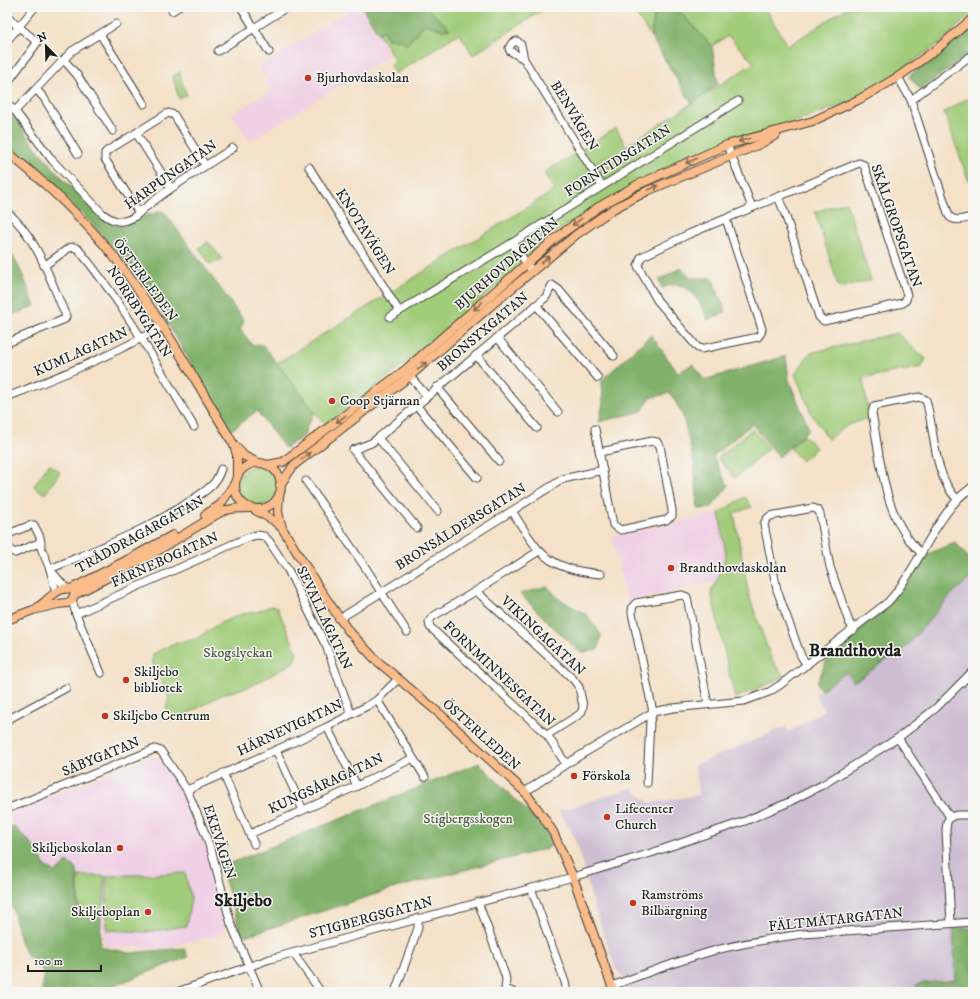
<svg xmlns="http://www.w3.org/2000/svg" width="980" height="999" font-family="'IM FELL DW Pica',serif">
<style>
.built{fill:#f0d0e5}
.industrial{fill:#cebed2}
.green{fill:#a1cc79;stroke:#5e744a}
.forest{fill:#80b069;stroke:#4e6642}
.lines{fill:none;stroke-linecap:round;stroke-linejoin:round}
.minor-casing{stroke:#3c3a36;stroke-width:9}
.major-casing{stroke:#3c3a36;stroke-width:10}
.minor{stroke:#fff;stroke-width:7}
.major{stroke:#f9bc8a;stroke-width:8}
.oneway{stroke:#8a6c53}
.poi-dot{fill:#c8321e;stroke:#f6f6f2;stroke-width:1.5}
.labels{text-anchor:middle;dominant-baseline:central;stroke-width:3;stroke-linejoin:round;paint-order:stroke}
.poi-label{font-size:14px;fill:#1c1c1c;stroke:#f6f6f2;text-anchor:start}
.street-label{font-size:14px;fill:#1c1c1c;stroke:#f6f6f2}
.park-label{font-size:14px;fill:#4b5a3d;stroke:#f6f6f2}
.district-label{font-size:18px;font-weight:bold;fill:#1c1c1c;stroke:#f6f6f2}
</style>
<rect width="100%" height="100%" fill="#f6f6f2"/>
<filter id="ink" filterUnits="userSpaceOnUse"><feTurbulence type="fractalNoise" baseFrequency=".025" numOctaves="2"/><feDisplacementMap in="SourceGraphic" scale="8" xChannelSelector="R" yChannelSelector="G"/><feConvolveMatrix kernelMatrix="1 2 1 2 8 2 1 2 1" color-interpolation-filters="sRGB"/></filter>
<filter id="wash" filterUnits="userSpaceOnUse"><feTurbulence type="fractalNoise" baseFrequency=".012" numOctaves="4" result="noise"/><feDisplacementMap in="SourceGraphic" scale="16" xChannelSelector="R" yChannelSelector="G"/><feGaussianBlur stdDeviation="0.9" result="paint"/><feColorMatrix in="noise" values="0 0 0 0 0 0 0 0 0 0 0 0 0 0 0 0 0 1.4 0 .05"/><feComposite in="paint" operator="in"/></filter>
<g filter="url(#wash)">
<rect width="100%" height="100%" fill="#f4e1c7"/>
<!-- built -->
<g class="built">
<path d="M355,7H360L390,55L249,141L232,114L272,90L258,67Z"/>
<path d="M719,513L726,555L717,581L627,602L612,536Z"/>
<path d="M153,756L154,758L161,759L179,787L202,831L226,933L165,948L104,946L101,917L78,916L77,873H55L18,844L9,813L148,757Z"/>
</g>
<!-- industrial -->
<path class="industrial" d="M973,575V992H624L626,986L622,976L616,970L593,904L579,850L572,832L559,811L632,788L650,803L698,795L695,765L785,727L789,732L824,710L815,694L847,672L855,682Z"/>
<!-- green -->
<g class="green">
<path d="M430,7H539L541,11L473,55L459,33L395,74L390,66L394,59L391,53L378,33L383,31L388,39L402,40L425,24L443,30L450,29L428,9Z"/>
<path d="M631,7H764L788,46L848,7H973V12L941,42L894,75L847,103L668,169L547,237L513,272L413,358L325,425L277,363L555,190L544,173L616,128L626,146L754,63L728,36L712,46L680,12L655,10L651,37Z"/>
<path d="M180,72L181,81L187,95L179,99L173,76Z"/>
<path d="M969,98L973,102V182H969L944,112Z"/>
<path d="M846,202L871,280L839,288L815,212Z"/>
<path d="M208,242L223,260L210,264L199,248Z"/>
<path d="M897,333L926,359L922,367L863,378L869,418L848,425L828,439L811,413L795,374L810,353Z"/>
<path d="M752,429L769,448L735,478L718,458Z"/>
<path d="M804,435L816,448L802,461L790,448Z"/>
<path d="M49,464L60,472L45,494L34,486Z"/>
<circle cx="257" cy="486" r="20"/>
<path d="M745,497L752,507L734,513L749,596L771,658L784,677L735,698L711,592L717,581L726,555L719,513Z"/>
<path d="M271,606L277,607L297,653L293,663L249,687L223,694L189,713L173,721L166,709L169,698L153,663V654L172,644L196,639L220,623L239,615L259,611Z"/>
<path d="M185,873L191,898L186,926L147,932L107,930L106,876Z"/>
<path d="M78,876H104V915H79Z"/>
</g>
<!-- forest -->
<g class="forest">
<path d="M362,7H430L428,9L450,29L443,30L425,24L406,45L402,40L388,39L383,31L378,33Z"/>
<path d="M655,9L680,12L712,46L718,84L692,104L651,37Z"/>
<path d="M973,23V52L920,89L909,76Z"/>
<path d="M7,107C16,115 20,127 28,137C51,167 76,193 103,219C122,232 127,224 145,216C150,214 155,214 160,211L165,213L244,321L240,329L252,345H263L298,391L315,412L308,423L304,436L285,448L257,411L230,431C219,409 206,389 194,368C178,341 163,314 145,288C107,235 57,186 7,145Z"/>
<path d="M7,248C20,264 27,287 35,306L7,317Z"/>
<path d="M681,268L692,278H712L726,312L708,320C701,306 693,285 675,285C671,284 666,287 662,288L659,280Z"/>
<path d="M651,335L678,373L693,364L704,380L786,356L789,380L809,429L779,457L752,424L713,456L728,486L711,508L698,509L694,462L682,413L670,393L650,398L642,411L599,422L603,403L602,380Z"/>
<path d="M955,542L973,563V575L950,596L906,647L854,682L847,672L821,690L817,683L830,653L852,631L890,600L919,558Z"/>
<path d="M547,586L559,599L587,615L601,635L598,650L581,653L548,622L520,594Z"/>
<path d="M479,763L546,830L553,845L545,849L392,889L242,937L221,867Z"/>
<path d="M14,827L31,843L46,867L56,872L67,862L77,869L78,916L101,917L100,947L130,953L184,948L188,957L97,992H42L44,972L28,956L20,941L13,909L7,895V829Z"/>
<path d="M953,928L973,929V992H916L917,984L956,980Z"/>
</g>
</g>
<g filter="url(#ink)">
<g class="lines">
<!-- minor casing -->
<g class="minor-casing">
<g id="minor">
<path d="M241,7L269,52"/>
<path d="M172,11L178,7"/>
<path d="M7,15L13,22L36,41L37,43L11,78"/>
<path d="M100,34L144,104"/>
<path d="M7,41L35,7"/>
<path d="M218,51L287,7"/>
<path d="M524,59L521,45L517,41L512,43L509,48L510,51L524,59L602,186"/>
<path d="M64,60L77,75L113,131"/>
<path d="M898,77L911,100L949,216C956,223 965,218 973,217"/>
<path d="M36,89L44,98L78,154"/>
<path d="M911,100L973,54"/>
<path d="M7,104L15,111L52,160L103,214C114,222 122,224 134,217C164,191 199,170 233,148"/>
<path d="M15,111L72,51L116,24"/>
<path d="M136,133L171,188"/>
<path d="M727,145L752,207"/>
<path d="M309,167L399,311"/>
<path d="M7,212C38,238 50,280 66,316L65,319L7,343"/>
<path d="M139,213L105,159V153L107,151L168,113L174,115L205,165"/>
<path d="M726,219L762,329L761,333L758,337L701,349L698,348L657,300L638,266L641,257L689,234L859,163L864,165L907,295L906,300L903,303L824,321L819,317L784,211L778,197"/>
<path d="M512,243L532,271"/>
<path d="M44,266L69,248L74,247L78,249C124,304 158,366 194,427"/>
<path d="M536,305L598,378"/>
<path d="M390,317L512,243L738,101"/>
<path d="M497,337L558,412"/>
<path d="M476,355L537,428"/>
<path d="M407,373L427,396"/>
<path d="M437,387L499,461"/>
<path d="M7,397C60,376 114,355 163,326"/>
<path d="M416,405L477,478"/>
<path d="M595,429L613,525L621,530L666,520L672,516V510L660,446L657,442L652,441L600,452"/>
<path d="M378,438L438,511"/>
<path d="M306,481L365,567L407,632"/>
<path d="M512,511C520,523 528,538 538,549C554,568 579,572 601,574"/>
<path d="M417,528L353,450L371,443L378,438L546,297L552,285L559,290L614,356"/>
<path d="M7,536L8,534L31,525H34L40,537L41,548L50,569L56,592"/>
<path d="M7,543L10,550L15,553L41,542"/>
<path d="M539,551L476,591L432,617L429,622L430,627L547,735L566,764"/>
<path d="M921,553C883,518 881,461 872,413L874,406L919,397L926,400C935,431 933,475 957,499"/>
<path d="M50,569C96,549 139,534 182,506C192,500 204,493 212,485C217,480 219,475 221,469"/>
<path d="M53,573L66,588"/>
<path d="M476,591L573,679L579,687L583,706L582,711L580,714L547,735"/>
<path d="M72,600L76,614L101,673"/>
<path d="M76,614L244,539L256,535L264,536L269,541L288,570L327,648L351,714"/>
<path d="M339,619L563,479L603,470"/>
<path d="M807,665L801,656L777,590L764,524L766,520L770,516L813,508L818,510L820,514L830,567L849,622L854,630"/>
<path d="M377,700L425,777"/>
<path d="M7,720L66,688"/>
<path d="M327,727L357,786"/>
<path d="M898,738L950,817L947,822L946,830L951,923"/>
<path d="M276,750L303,810"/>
<path d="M223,773L254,844"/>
<path d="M647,783L650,721L653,712L632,613C632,608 632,606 636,603L682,595L687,597L708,704"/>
<path d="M187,790L327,727L367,706L377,700L398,679"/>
<path d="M525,792L566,764L653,712L673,708L744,701L769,692L780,685L888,602C916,571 929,531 957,500C961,495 968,491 973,486"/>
<path d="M7,806L12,807L155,749L161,751L187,790L203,828L212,853L231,924L260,992"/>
<path d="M950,817L957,815H973"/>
<path d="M250,834L357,786L413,758"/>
<path d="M531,888L565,982L567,992"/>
<path d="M478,902L505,975L506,980L505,989L513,992"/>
<path d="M293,953L321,992"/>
<path d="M612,986C646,973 681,960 716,950C744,943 774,938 803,934L973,922"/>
<path d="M177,992L270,959L573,877L651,853L745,821L787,803L824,784L898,738L936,708L973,671"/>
<path d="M395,992L418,928V918"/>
</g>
</g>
<!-- major casing -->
<g class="major-casing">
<g id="major">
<path d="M7,152C46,183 84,219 115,258C161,317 196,382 234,445L237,455V477"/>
<path d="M236,447L244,456L259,463"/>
<circle cx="258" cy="486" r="23"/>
<path d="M268,465L283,462L288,458L405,370L556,238L597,208L637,185L727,145L813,121L858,100L898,77L938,48L973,18"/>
<path d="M280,485L294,465L410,376L494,303L577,234L613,209L647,191L760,144L776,135"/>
<path d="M279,495L278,512L282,528L319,588L347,629L376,660L440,714L525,792L544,818L553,832L573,877L614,992"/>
<path d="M255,510L273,520L281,527"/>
<path d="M205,515L220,505L235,483"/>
<path d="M38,607C48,601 58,585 71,589L129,559L173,535"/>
<path d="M7,620L33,610L58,604L67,603L72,600L74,595L149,556L219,513C229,508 238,508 249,508"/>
</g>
</g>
<!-- minor -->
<use href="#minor" class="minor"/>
<!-- major -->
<use href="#major" class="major"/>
</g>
<!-- one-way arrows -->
<defs><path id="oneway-shaft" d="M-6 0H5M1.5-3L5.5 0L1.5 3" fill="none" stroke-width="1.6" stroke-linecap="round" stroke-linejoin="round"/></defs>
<g class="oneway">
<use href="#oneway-shaft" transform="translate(744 140) rotate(164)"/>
<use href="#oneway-shaft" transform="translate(691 161) rotate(156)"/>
<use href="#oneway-shaft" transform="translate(653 188) rotate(-25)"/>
<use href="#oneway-shaft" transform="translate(577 222) rotate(144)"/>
<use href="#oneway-shaft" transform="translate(545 260) rotate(-41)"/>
<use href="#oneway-shaft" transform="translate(478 306) rotate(139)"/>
<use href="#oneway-shaft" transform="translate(422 366) rotate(-41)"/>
<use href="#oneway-shaft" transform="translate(341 419) rotate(143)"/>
<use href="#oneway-shaft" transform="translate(306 456) rotate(-38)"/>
</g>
</g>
<!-- markers -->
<g class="poi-dot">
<circle cx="308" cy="78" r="4"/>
<circle cx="332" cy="401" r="4"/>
<circle cx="671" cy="568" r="4"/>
<circle cx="126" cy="680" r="4"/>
<circle cx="105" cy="716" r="4"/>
<circle cx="574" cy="776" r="4"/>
<circle cx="607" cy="817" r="4"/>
<circle cx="120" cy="848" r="4"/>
<circle cx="633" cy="903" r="4"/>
<circle cx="148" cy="912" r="4"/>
</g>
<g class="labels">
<!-- poi labels -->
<g class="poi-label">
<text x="316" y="78">Bjurhovdaskolan</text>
<text x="340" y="401">Coop Stjärnan</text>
<text x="679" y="568">Brandthovdaskolan</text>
<text x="134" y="672">Skiljebo<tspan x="134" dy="16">bibliotek</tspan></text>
<text x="113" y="716">Skiljebo Centrum</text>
<text x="582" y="776">Förskola</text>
<text x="615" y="809">Lifecenter<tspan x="615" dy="16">Church</tspan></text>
<text x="112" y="848" text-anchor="end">Skiljeboskolan</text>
<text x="641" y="895">Ramströms<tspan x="641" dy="16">Bilbärgning</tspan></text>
<text x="140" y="912" text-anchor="end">Skiljeboplan</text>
</g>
<!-- street labels -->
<g class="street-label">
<text transform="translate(574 116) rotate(59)">BENVÄGEN</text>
<text transform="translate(618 161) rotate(-32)">FORNTIDSGATAN</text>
<text transform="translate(171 175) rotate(-35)">HARPUNGATAN</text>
<text transform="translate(896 226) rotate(71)">SKÅLGROPSGATAN</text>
<text transform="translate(365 232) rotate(58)">KNOTAVÄGEN</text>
<text transform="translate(507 264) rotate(-41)">BJURHOVDAGATAN</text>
<text transform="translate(145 280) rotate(54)">ÖSTERLEDEN</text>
<text transform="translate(139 312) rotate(57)">NORRBYGATAN</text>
<text transform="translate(483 332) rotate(-40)">BRONSYXGATAN</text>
<text transform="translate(81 352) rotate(-24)">KUMLAGATAN</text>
<text transform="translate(461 527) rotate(-32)">BRONSÅLDERSGATAN</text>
<text transform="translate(140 535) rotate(-29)">TRÅDDRAGARGATAN</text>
<text transform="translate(165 560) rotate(-24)">FÄRNEBOGATAN</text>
<text transform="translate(324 618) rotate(65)">SEVALLAGATAN</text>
<text transform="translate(543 636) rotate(43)">VIKINGAGATAN</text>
<text transform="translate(499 674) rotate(43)">FORNMINNESGATAN</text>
<text transform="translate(290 728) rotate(-25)">HÄRNEVIGATAN</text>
<text transform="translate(481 735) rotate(42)">ÖSTERLEDEN</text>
<text transform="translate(101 757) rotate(-22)">SÄBYGATAN</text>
<text transform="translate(326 784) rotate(-25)">KUNGSÅRAGATAN</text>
<text transform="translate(219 842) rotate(72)">EKEVÄGEN</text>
<text transform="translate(371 918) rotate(-15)">STIGBERGSGATAN</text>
<text transform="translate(836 920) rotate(-6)">FÄLTMÄTARGATAN</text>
</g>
<!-- park labels -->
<g class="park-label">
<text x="238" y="653">Skogslyckan</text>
<text x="468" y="819">Stigbergsskogen</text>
</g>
<!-- district labels -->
<g class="district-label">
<text x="855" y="651">Brandthovda</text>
<text x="243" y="901">Skiljebo</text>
</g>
</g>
<!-- margin -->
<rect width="980" height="999" fill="none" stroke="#f6f6f2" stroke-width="24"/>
<!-- north arrow -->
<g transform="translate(46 46) rotate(337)" stroke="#f6f6f2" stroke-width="3" paint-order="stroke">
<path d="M0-3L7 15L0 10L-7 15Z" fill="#1c1c1c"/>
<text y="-6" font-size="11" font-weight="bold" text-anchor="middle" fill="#1c1c1c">N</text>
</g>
<!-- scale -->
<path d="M28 965v6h73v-6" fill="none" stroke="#1c1c1c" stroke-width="2"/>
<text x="34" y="965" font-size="12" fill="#1c1c1c" stroke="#f6f6f2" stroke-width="3" paint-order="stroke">100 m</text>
</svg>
